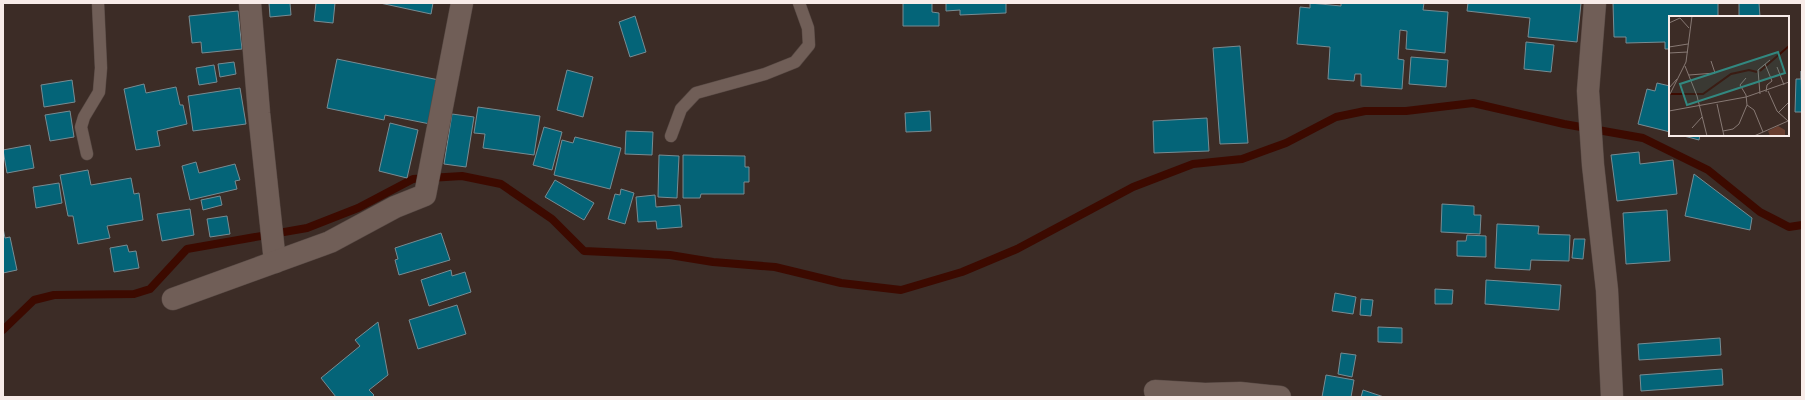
<svg xmlns="http://www.w3.org/2000/svg" width="1805" height="400" font-family="Lato,sans-serif">
<style>
.lines{fill:none;stroke-linecap:round;stroke-linejoin:round}
.stream{stroke:#3c0a00;stroke-width:8}
.building{fill:#046478;stroke:#778c93}
.lane-casing{stroke:#564843;stroke-width:13}
.street-casing{stroke:#564843;stroke-width:23}
.lane{stroke:#705e57;stroke-width:12}
.street{stroke:#705e57;stroke-width:22}
.inset-river{fill:none;stroke:#3c0a00;stroke-width:2}
.inset-road{fill:none;stroke:#877974;stroke-width:1}
.view{fill:#328880;fill-opacity:0.15;stroke:#328880;stroke-width:2}
.inset-edge{fill:none;stroke:#f8ece9;stroke-width:2}
</style>
<rect width="100%" height="100%" fill="#3c2c26"/>
<g class="lines">
<!-- stream -->
<path class="stream" d="M3,330L34,300L54,295L134,294L150,289L187,249L307,228L358,208L413,179L462,176L501,184L552,219L584,251L670,255L713,262L775,267L841,283L901,290L962,272L1017,249L1133,187L1193,164L1242,159L1286,143L1336,117L1365,111H1406L1473,103L1564,124L1643,138L1708,170L1760,212L1789,227L1802,225"/>
</g>
<!-- building -->
<g class="building">
<path d="M269,3H290L291,15L270,17Z"/>
<path d="M316,3H335L333,23L314,21Z"/>
<path d="M380,3H433L431,14Z"/>
<path d="M903,3H932V12L939,13V26H903Z"/>
<path d="M946,3H1006V13L960,15V10L946,11Z"/>
<path d="M1310,3L1341,6V3H1424L1423,10L1448,12L1445,53L1406,49L1407,31L1400,30L1398,59L1404,60L1402,89L1361,86V74H1355L1354,81L1328,79L1330,47L1297,44L1300,7L1310,8Z"/>
<path d="M1468,3H1581L1577,42L1528,37L1530,18L1467,11Z"/>
<path d="M1613,3H1718V17H1670V49H1665V42L1626,43V37H1614Z"/>
<path d="M1739,3H1759L1760,17H1739Z"/>
<path d="M238,11L242,49L202,53L201,42L192,43L189,16Z"/>
<path d="M635,16L646,52L630,57L619,22Z"/>
<path d="M1526,42L1554,45L1551,72L1524,69Z"/>
<path d="M1240,46L1248,143L1220,144L1213,48Z"/>
<path d="M1411,57L1448,60L1446,87L1409,84Z"/>
<path d="M337,59L439,80L430,124L385,115L384,120L327,108Z"/>
<path d="M234,62L236,74L220,77L218,64Z"/>
<path d="M214,65L217,82L199,85L196,68Z"/>
<path d="M567,70L593,77L583,117L557,110Z"/>
<path d="M1801,71L1802,112H1795L1796,79H1801Z"/>
<path d="M72,80L75,102L44,107L41,85Z"/>
<path d="M1657,83L1670,86V132L1638,124L1647,89L1655,91Z"/>
<path d="M144,84L146,93L176,87L180,105H183L187,124L157,131L160,146L136,150L124,89Z"/>
<path d="M240,88L246,124L193,131L188,96Z"/>
<path d="M478,107L540,116L534,155L483,148L485,134L474,133Z"/>
<path d="M70,111L74,137L50,141L45,115Z"/>
<path d="M930,111L931,131L906,132L905,113Z"/>
<path d="M452,114L474,117L466,167L444,164Z"/>
<path d="M1207,118L1209,151L1154,153L1153,121Z"/>
<path d="M390,123L418,130L407,178L379,171Z"/>
<path d="M544,127L562,132L552,170L533,165Z"/>
<path d="M626,131L653,132L652,155L625,154Z"/>
<path d="M1680,135H1700L1699,140Z"/>
<path d="M575,137L621,148L610,189L554,175L562,140L573,143Z"/>
<path d="M30,145L34,168L7,173L3,150Z"/>
<path d="M1639,152L1640,164L1673,160L1677,194L1617,201L1611,155Z"/>
<path d="M659,155L679,156L677,198L658,197Z"/>
<path d="M683,155L745,156V167H749V182H744V194H701L700,198H683Z"/>
<path d="M196,162L199,173L235,164L240,180L235,181L237,189L190,200L182,166Z"/>
<path d="M88,170L91,185L131,178L134,194L139,193L143,220L107,226L110,238L78,244L73,216H68L60,175Z"/>
<path d="M1694,174L1752,218L1750,230L1685,216Z"/>
<path d="M555,180L594,203L584,220L545,197Z"/>
<path d="M59,183L62,203L36,208L33,187Z"/>
<path d="M621,189L634,193L625,224L608,219L615,194L620,195Z"/>
<path d="M655,195L656,207L680,205L682,227L657,229L656,221L638,222L636,197Z"/>
<path d="M220,196L222,205L203,210L201,200Z"/>
<path d="M1442,204L1474,206V215H1481L1480,234L1441,232Z"/>
<path d="M190,209L194,235L162,241L157,214Z"/>
<path d="M1667,210L1670,261L1626,264L1623,213Z"/>
<path d="M227,216L230,234L210,237L207,219Z"/>
<path d="M1497,224L1539,226L1538,234L1570,235L1569,261L1531,260L1530,270L1495,268Z"/>
<path d="M3,228L5,238L10,237L17,270L3,273Z"/>
<path d="M441,233L450,260L399,275L395,260L398,259L395,248Z"/>
<path d="M1467,235L1486,236V257L1457,256V241H1466Z"/>
<path d="M1574,239H1585L1583,259L1572,258Z"/>
<path d="M127,245L129,252L136,251L139,268L114,272L110,248Z"/>
<path d="M451,270L452,276L465,272L471,292L429,306L421,280Z"/>
<path d="M1486,280L1561,285L1559,310L1485,304Z"/>
<path d="M1435,289L1453,290L1452,304H1435Z"/>
<path d="M1335,293L1356,297L1353,314L1332,311Z"/>
<path d="M1361,299L1373,300L1371,316L1360,315Z"/>
<path d="M457,305L466,334L418,349L409,320Z"/>
<path d="M378,322L388,375L369,390L374,395L372,397H336L321,378L360,346L355,340Z"/>
<path d="M1378,327L1402,328V343L1378,342Z"/>
<path d="M1720,338L1721,355L1639,360L1638,344Z"/>
<path d="M1341,353L1356,355L1352,377L1338,374Z"/>
<path d="M1722,369L1723,385L1641,391L1640,375Z"/>
<path d="M1326,375L1354,380L1351,397H1322Z"/>
<path d="M1363,390L1384,397H1361Z"/>
</g>
<g class="lines">
<!-- lane casing -->
<g class="lane-casing">
<g id="lane">
<path d="M671,136L681,109L696,93L765,74L795,62L809,45L808,28L799,3"/>
<path d="M87,154L81,127L84,117L99,92L101,68L98,3"/>
</g>
</g>
<!-- street casing -->
<g class="street-casing">
<g id="street">
<path d="M250,3L259,113L275,262"/>
<path d="M1595,3L1588,91L1593,165L1607,290L1612,397"/>
<path d="M173,299L330,242L395,207L425,195L462,3"/>
<path d="M1155,391L1205,394L1240,393L1280,397"/>
</g>
</g>
<!-- lane -->
<use href="#lane" class="lane"/>
<!-- street -->
<use href="#street" class="street"/>
</g>
<!-- overview -->
<g transform="translate(1669 16)">
<rect width="120" height="120" fill="#3c2c26"/>
<path d="M109,110L116,114V120H101L99,115Z" fill="#693e2f"/>
<path class="inset-river" d="M91,55L120,30M1,78H34L62,58L80,54L88,56"/>
<path class="inset-road" d="M0,7L11,2L20,12M0,31L19,28M0,37L19,36M96,48L103,65L98,69L97,76M16,50L28,80L38,120M108,51L115,69M20,59L46,57L42,45M77,62L71,69L77,79L78,89L85,94L94,116M0,72L8,63M91,78L89,54L101,44M0,80L17,46L23,0M48,88L55,120M0,95L77,81L120,66M109,97L120,86M23,112L33,101M54,115L64,113L70,108L78,89M85,120L119,105L108,95L99,75"/>
<path class="view" d="M109,36L116,57L18,89L11,68Z"/>
<rect width="120" height="120" class="inset-edge"/>
</g>
<!-- border -->
<rect width="1805" height="400" fill="none" stroke="#f8ece9" stroke-width="8"/>
</svg>
